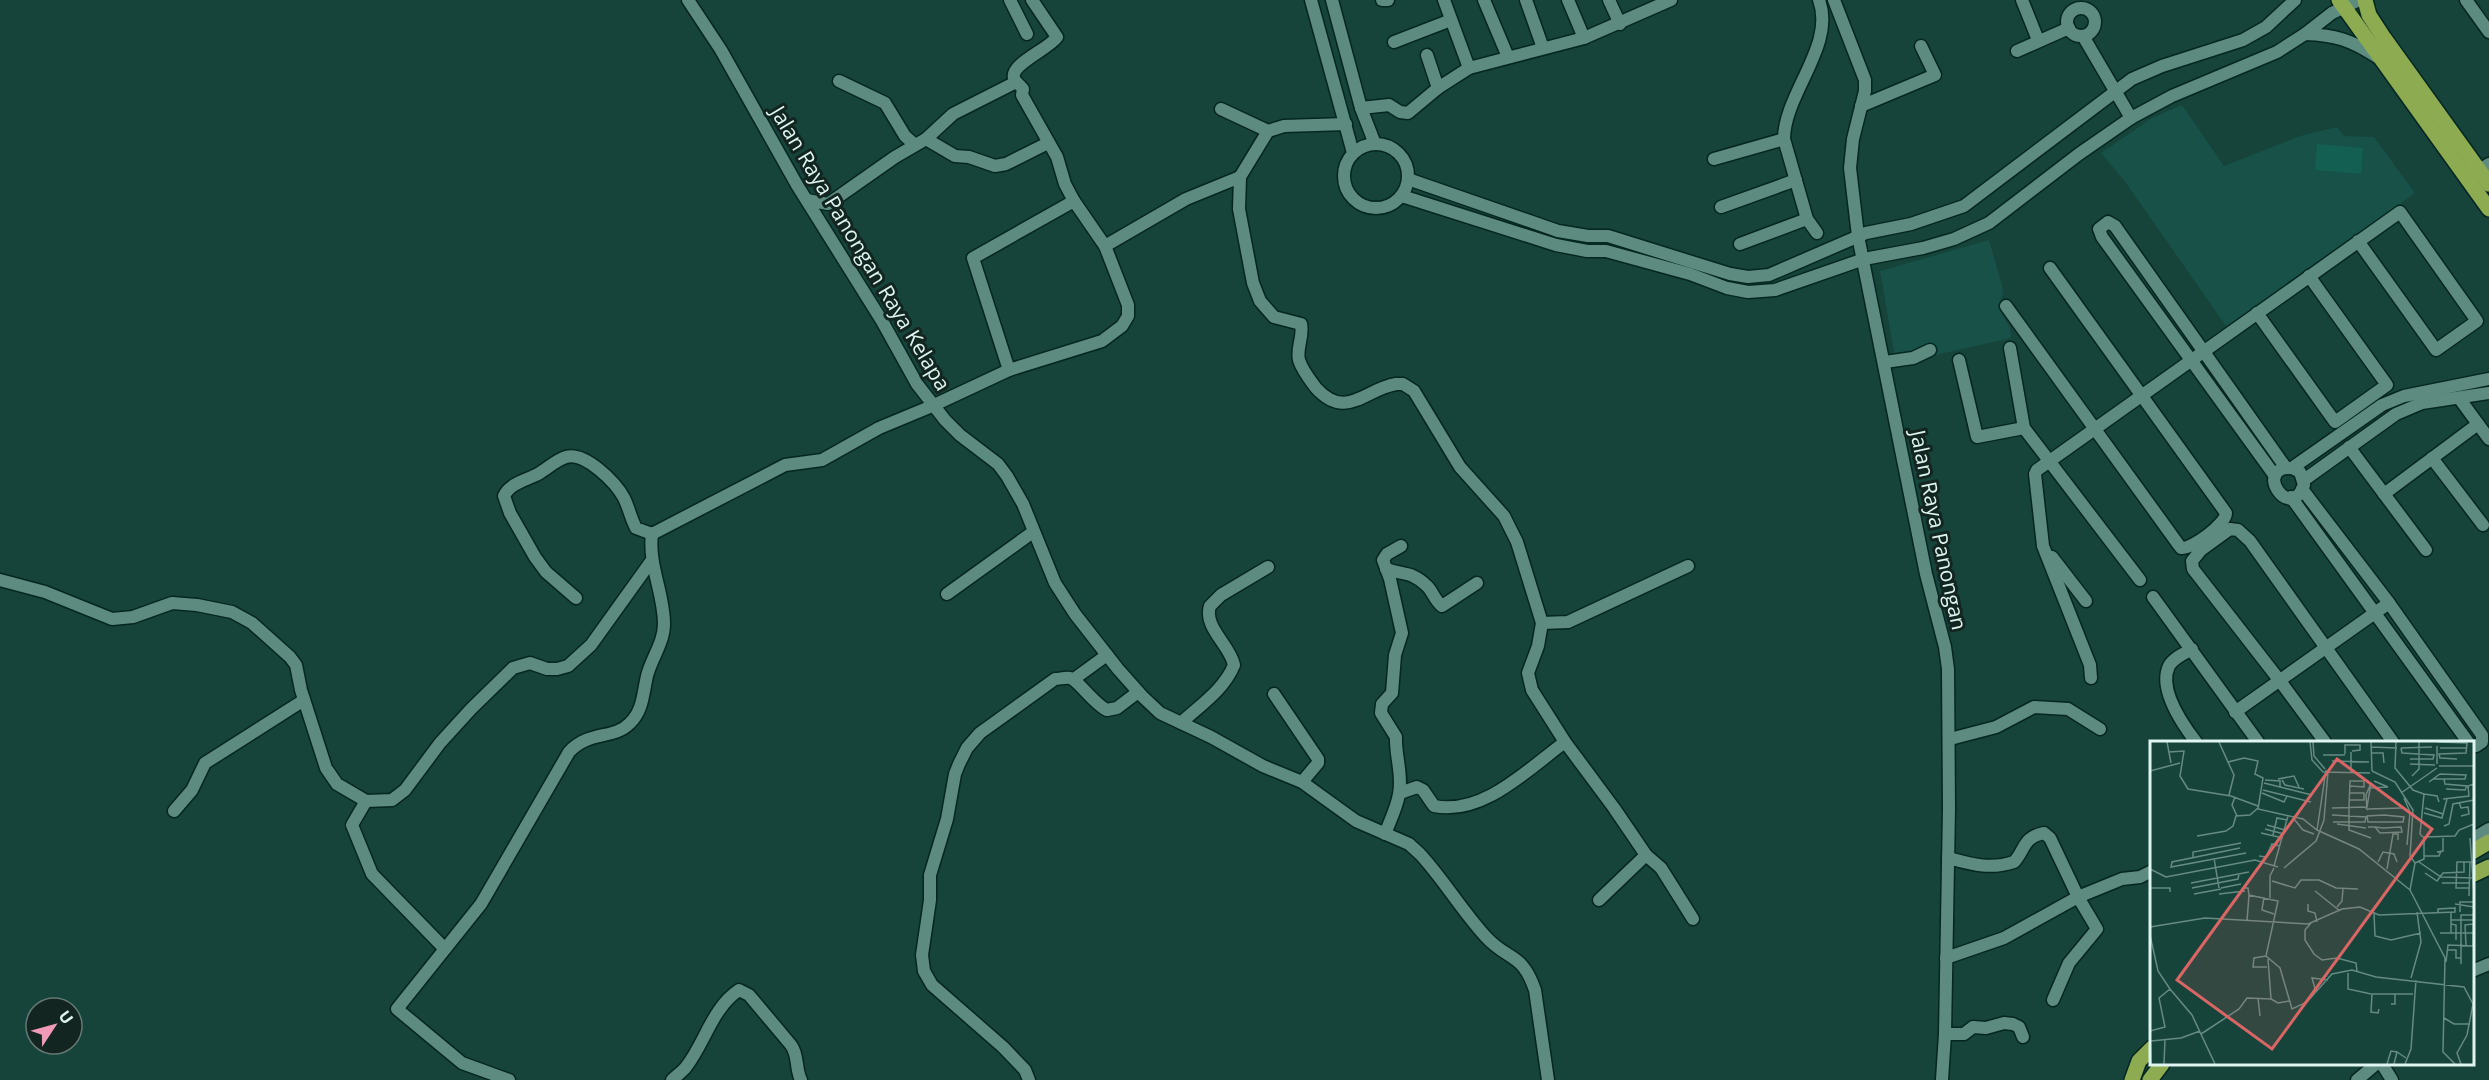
<svg xmlns="http://www.w3.org/2000/svg" width="2489" height="1080" font-family="'Open Sans',sans-serif">
<style>
.built{fill:#175147}
.green{fill:#135f52}
.lines{fill:none;stroke-linecap:round;stroke-linejoin:round}
.minor-casing{stroke:#052721;stroke-width:15}
.major-casing{stroke:#052721;stroke-width:18}
.minor{stroke:#5e8b80;stroke-width:12}
.major{stroke:#8dab51;stroke-width:15}
.labels{text-anchor:middle;dominant-baseline:central;stroke-width:6;stroke-linejoin:round;paint-order:stroke}
.street-label{font-size:21px;fill:#dff6f0;stroke:#132521}
.inset-road{fill:none;stroke:#668b83;stroke-width:1.5}
.view{fill:#d96664;fill-opacity:0.15;stroke:#d96664;stroke-width:3}
.inset-edge{fill:none;stroke:#dff6f0;stroke-width:3}
</style>
<rect width="100%" height="100%" fill="#16433a"/>
<!-- built -->
<g class="built">
<path d="M2182,105L2224,166L2300,136L2337,127L2344,136L2374,137L2415,193L2228,329L2126,183L2101,153L2152,118Z"/>
<path d="M1989,240L2003,289L2000,309L2010,328L2011,338L1896,364L1880,271Z"/>
</g>
<!-- green -->
<path class="green" d="M2317,144L2363,148L2361,174L2315,170Z"/>
<g class="lines">
<!-- minor casing -->
<g class="minor-casing">
<g id="minor">
<path d="M688,0L721,50L797,185L882,321L917,384L945,420L960,435L998,464L1007,476L1023,504L1055,583L1075,614L1118,669L1142,696L1160,713L1211,737L1263,766L1302,782L1356,821L1409,844L1420,854C1444,880 1462,911 1486,937C1508,961 1522,952 1535,990L1548,1080"/>
<path d="M1010,0L1027,34"/>
<path d="M1311,0L1353,153"/>
<path d="M1332,0L1361,108L1375,144"/>
<path d="M1382,0H1388"/>
<path d="M1444,0L1469,68"/>
<path d="M1484,0L1508,57"/>
<path d="M1526,0L1543,48"/>
<path d="M1568,0L1584,38"/>
<path d="M1609,0L1620,24"/>
<path d="M1834,0L1865,80V91L1853,139L1850,168L1858,236L1926,574L1945,647L1948,669L1949,808L1945,1034L1942,1080"/>
<path d="M2022,0L2038,40"/>
<path d="M2466,0L2489,32"/>
<circle cx="2081" cy="22" r="14"/>
<path d="M2305,34C2336,35 2351,40 2377,57"/>
<path d="M2083,36L2131,118"/>
<path d="M1394,42L1451,20"/>
<path d="M2017,51L2069,28"/>
<path d="M1427,55L1438,88"/>
<path d="M839,81L885,103L905,136L915,145"/>
<path d="M1861,106L1935,75L1921,46"/>
<path d="M1361,108L1389,105L1400,112L1408,113L1438,88L1469,68L1584,38L1671,0"/>
<path d="M1221,109L1268,131"/>
<path d="M1346,124L1284,126L1268,131L1240,177L1239,209L1253,283L1260,301L1274,317L1301,324C1304,336 1296,348 1299,360C1302,370 1310,380 1316,388C1346,421 1365,389 1396,384H1403L1414,391L1460,467L1504,516L1517,542L1542,623L1538,646L1528,673L1532,690L1565,742L1614,808L1646,855"/>
<path d="M926,139L955,156L969,157L995,166L1006,164L1048,143"/>
<circle cx="1376" cy="176" r="32"/>
<path d="M1714,159L1784,139"/>
<path d="M2473,175L2489,164"/>
<path d="M1408,179L1558,231L1588,236H1608L1730,274L1748,277L1769,275L1866,233L1911,224L1964,206L2132,79L2162,66L2243,40L2266,27L2295,0"/>
<path d="M1402,196L1556,245L1587,251H1606L1690,274L1727,288L1748,292L1775,290L1864,259L1923,248L1954,239L1989,223L2079,154L2131,118L2172,96L2277,52L2305,34L2332,13L2359,0"/>
<path d="M807,200L828,204L895,157L926,139L953,114L1016,82"/>
<path d="M1721,207L1796,180"/>
<path d="M1817,233L1807,219L1784,139C1784,94 1836,45 1819,0"/>
<path d="M1740,244L1807,219"/>
<path d="M1105,246L1186,199L1240,177"/>
<path d="M2006,306L2178,544L2181,548C2192,549 2226,524 2226,513L2050,268"/>
<path d="M2257,313L2335,422L2387,385L2309,276"/>
<path d="M2010,348L2024,428L2140,580"/>
<path d="M1959,360L1977,437L2024,428"/>
<path d="M1885,362L1913,358L1930,350"/>
<path d="M1009,370L973,258L1074,201"/>
<path d="M2459,398L2489,439"/>
<path d="M2349,447L2426,550"/>
<path d="M2432,458L2483,525"/>
<path d="M2292,468L2300,472L2304,485C2290,524 2252,466 2292,468L2382,405L2404,396L2489,379"/>
<path d="M2275,476L2102,237L2099,229L2108,222L2115,226L2286,468"/>
<path d="M2304,480L2396,414L2422,403L2489,393"/>
<path d="M2302,489L2389,603L2482,735V742L2476,746L2472,745"/>
<path d="M2384,494L2478,424"/>
<path d="M2291,497L2468,742"/>
<path d="M2052,557L2086,601"/>
<path d="M1386,569C1403,575 1412,571 1427,586C1433,592 1435,601 1442,606L1477,583"/>
<path d="M0,580L45,592L112,619L133,617L172,603L197,605L232,612L252,623L290,657L296,665L301,690L326,768L337,784L366,801L392,800L405,790L440,743L471,709L513,668L530,663L547,669H557L568,666L591,645L652,560"/>
<path d="M947,594L1033,532"/>
<path d="M2153,597L2258,742"/>
<path d="M576,598L546,572L535,557L510,513L504,496C510,483 527,480 538,474C548,468 556,460 566,457C585,451 616,483 624,498C629,508 631,519 636,528L652,534L785,465L822,460L879,428L932,406L1009,370L1102,341L1122,326L1128,316V305L1105,246L1074,201L1065,184L1057,157L1022,95L1023,89C1020,85 1015,82 1014,78C1010,64 1049,49 1057,37L1032,0"/>
<path d="M1542,623L1568,622L1688,566"/>
<path d="M2192,649C2185,653 2173,658 2169,666C2158,689 2183,725 2196,742"/>
<path d="M2091,678L2090,665L2043,546L2035,474L2037,470L2400,212L2477,321L2436,350L2358,241"/>
<path d="M1074,679L1107,655"/>
<path d="M1274,694L1318,759V763L1302,782"/>
<path d="M2235,712L2389,603"/>
<path d="M1181,723C1199,706 1224,690 1234,665C1230,645 1203,627 1210,606L1221,595L1268,567"/>
<path d="M1950,739L1996,727L2034,707L2068,709L2100,729"/>
<path d="M2325,742L2280,681L2193,569L2192,561L2201,550L2230,529L2238,530L2250,541L2393,742"/>
<path d="M1400,793L1417,787L1423,790L1434,806C1483,816 1528,769 1565,742"/>
<path d="M366,801L352,825L372,874L445,949"/>
<path d="M174,811L192,790L205,763L304,700"/>
<path d="M1385,834C1390,821 1397,807 1399,794C1403,775 1395,755 1396,737L1381,713L1382,704L1392,693L1395,655L1402,633L1390,579L1383,560L1387,554L1401,546"/>
<path d="M2472,839L2489,829"/>
<path d="M1948,858C1971,864 1990,870 2014,862C2025,850 2023,837 2044,833L2050,838L2078,897L2097,929L2069,963L2053,1000"/>
<path d="M1599,900L1646,855L1661,868L1693,919"/>
<path d="M1946,958L2004,938L2078,897L2122,879L2140,877L2152,871"/>
<path d="M2472,971L2489,964"/>
<path d="M1945,1034H1964L1973,1027L1986,1028L2004,1023L2013,1024L2019,1027L2023,1037"/>
<path d="M2382,1064L2392,1080"/>
<path d="M509,1080L462,1063L397,1009L481,904L569,752C589,730 614,740 630,723C643,711 643,693 647,676C651,659 664,643 664,624C664,593 648,565 652,534"/>
<path d="M672,1080C676,1076 682,1072 686,1067C705,1043 712,1008 739,990L749,995L791,1045C799,1056 795,1068 801,1080"/>
<path d="M1029,1080L1025,1070L1003,1047L932,985L924,971L922,955L930,900V875L947,819L955,774L959,764L967,748L980,733L1055,679C1060,679 1065,677 1070,678C1078,680 1094,704 1107,710L1117,708L1138,692"/>
<path d="M2357,1080L2376,1064"/>
</g>
</g>
<!-- major casing -->
<g class="major-casing">
<g id="major">
<path d="M2339,0L2489,209"/>
<path d="M2365,0L2369,15L2384,38L2489,184"/>
<path d="M2472,852L2489,842"/>
<path d="M2472,875L2489,867"/>
<path d="M2132,1080L2139,1061L2152,1048"/>
<path d="M2150,1080L2162,1064"/>
</g>
</g>
<!-- minor -->
<use href="#minor" class="minor"/>
<!-- major -->
<use href="#major" class="major"/>
</g>
<g class="labels">
<!-- street labels -->
<g class="street-label">
<text transform="translate(861 248) rotate(59)">Jalan Raya Panongan Raya Kelapa</text>
<text transform="translate(1939 530) rotate(78)">Jalan Raya Panongan</text>
</g>
</g>
<!-- overview -->
<g transform="translate(2150 741)">
<rect width="324" height="324" fill="#16433a"/>
<path class="inset-road" d="M17,1L21,22M69,1L78,21L94,17L108,20L105,33L113,37L108,68L153,78L167,89L209,108L260,149M160,1L162,19L173,31L220,32M163,1L164,15L175,28M221,1L222,30M246,1L245,27L263,49L274,53L270,93L274,97V118L265,122M288,1L317,2L316,12L289,13L290,17L307,18M221,6L247,7M251,7L252,12L284,14L283,18H260M251,7L282,6M290,7H317M19,11L34,10L30,35L38,48L81,55L108,65M221,12H233L234,22M195,13V4H210V9L202,10M173,14H195M182,20L219,21M78,21L84,34L79,54M260,23L285,24M287,23V5V12M289,25H324M0,30L30,22M222,30L245,41L263,69L260,115L265,122L260,149L295,217L293,311L305,323M201,32V11M262,35L269,28V1M128,38L144,35L149,46M294,38L295,43L317,45L315,49L296,48M115,39L130,40V46M132,39L135,44L154,48M279,41L290,33L316,34L315,38H283M114,42L162,54M200,45L214,46V40H200L199,66V89L221,97M220,47L238,46L224,40M113,49L161,61M112,52L134,61L137,55M251,52L287,27M274,53L287,55L289,61M85,56L82,64L87,75M254,57L260,71L257,104M293,58L319,55L318,45L324,43M199,59H214V52H200M309,61L311,67L318,66L319,73L311,75M215,66L217,68L216,54L221,42L217,66M182,67L215,66M275,67L293,73M218,68L252,67M274,72L292,77L297,58M182,74L216,76L215,81H183M217,75L234,74L254,76L253,81H218ZM144,78L153,89L164,93M187,83L216,87M117,84L135,89M294,85L299,83L303,63L324,59M218,86H225L233,87L251,86L252,91L230,92L225,86M115,88L134,93M167,89L176,29M111,92L133,97M123,94L127,77L137,79M47,95L76,90L83,85L86,75L100,74L108,67M274,96L305,95L309,89L324,83M320,97L324,154M90,107L22,121L21,126L96,112M287,111L293,110V97M109,115L116,116L122,103L130,105M274,115H289L291,110M43,117V111L91,102M64,117L69,147M228,121L233,111L244,113L247,121M269,121L291,136L324,137M124,125L138,75M134,127L166,100L174,79L178,31M0,128L16,136L105,119L128,126M237,128L243,93H248V99M275,132L287,140L293,132L314,131V121M122,140L145,147L151,139H169L186,147L208,148M41,142L99,131M292,142H319M0,147H20V151M42,147L88,138L89,133M71,147L91,143M92,147H98L99,154L128,160L116,215M319,147H306L307,121H324M165,150L190,170M44,153L71,148M69,153L95,150M319,155L320,121M114,156L112,169L124,173M120,157V135L124,127M158,163V170L165,172L167,181M305,163L324,166M187,166L192,160L193,148M288,171V168L305,167M310,171V161H323M224,172L225,195L241,199L271,192M301,172V192M301,179H324M97,180L99,154M161,182L155,189V199L164,213L172,219L187,217L206,222L207,230M301,183L306,184V199M0,186L55,177L158,183L192,168L210,166L229,174L305,171V166M290,192H323M0,194L8,230L20,248M316,204L315,184L323,183M323,205L324,158M298,209H306V217H311M296,221L298,204L324,205M311,223V174H324M117,226H103L104,217L116,215L130,227L142,268L157,261L182,233L202,229L226,236L314,246L323,263L317,294L307,312L311,323M198,232V248L221,253M261,237L271,201L267,171M20,248L42,274L65,323M166,251L162,237L178,239M108,257L110,275M121,258L128,262L139,260M241,263H245V253H263M229,268L228,272L221,271L222,253H245M294,277L304,283H320M0,290L15,286L9,257L20,248M0,293L1,323M51,293L89,268L97,257L121,258L118,218M1,300L31,297L50,290M14,323L15,298M237,323L241,310L247,311M244,323L247,311L256,317M255,323L261,308L266,239"/>
<path class="view" d="M187,18L282,88L122,308L27,239Z"/>
<rect width="324" height="324" class="inset-edge"/>
</g>
<!-- north arrow -->
<g transform="translate(54 1026) rotate(54)"><circle r="28" fill="#132521" stroke="#657974" stroke-width="1.5"/>
<path d="M0-4.5L10 22L0 15L-10 22Z" fill="#f09ab7"/>
<text y="-9" font-size="16" font-weight="bold" text-anchor="middle" fill="#dff6f0">U</text>
</g>
</svg>
